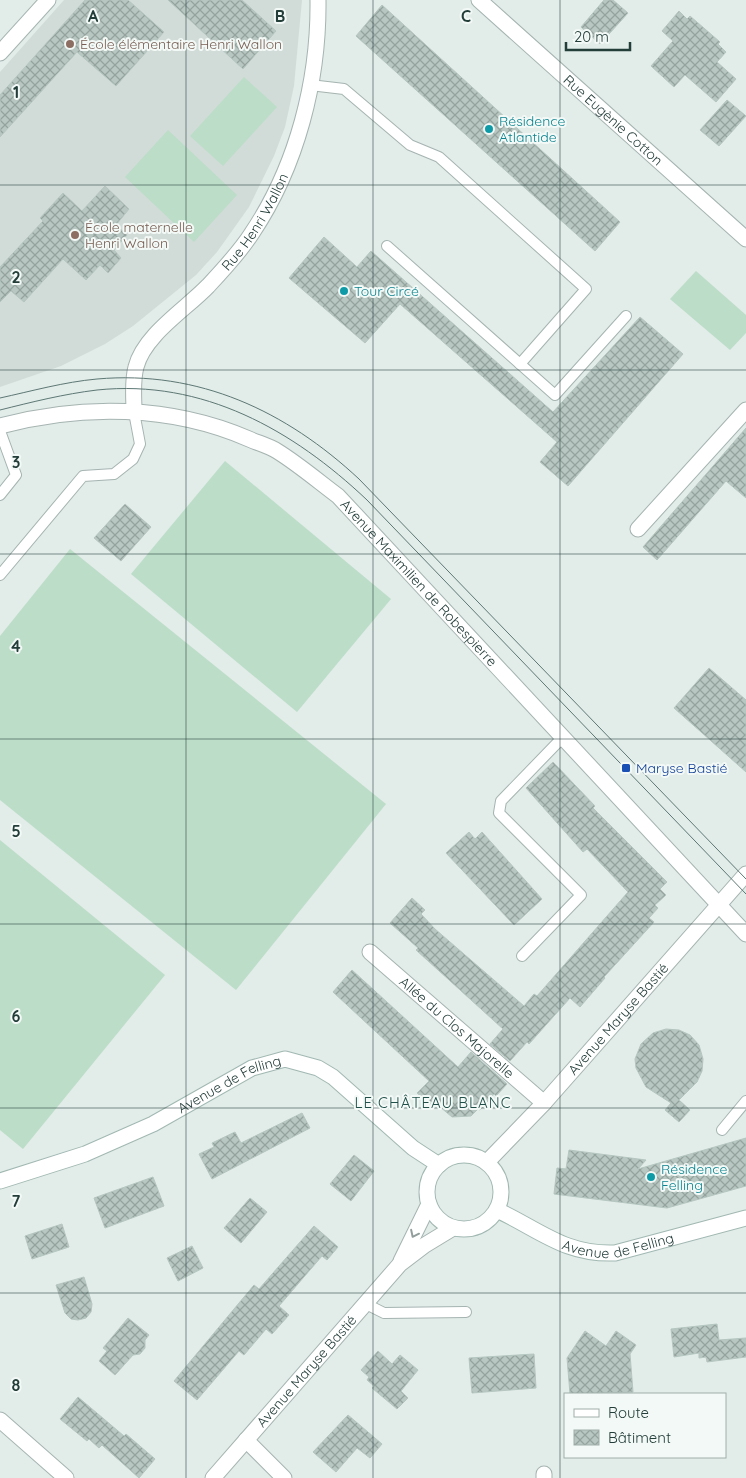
<svg xmlns="http://www.w3.org/2000/svg" width="746" height="1478" font-family="Quicksand,sans-serif">
<style>
.built{fill:#d1dcd8}
.garden{fill:#bcddc8}
.building{fill:url(#building-cross-hatch);stroke:#b5c6c0}
.lines{fill:none;stroke-linecap:round;stroke-linejoin:round}
.lane-casing{stroke:#a5b4b1;stroke-width:12}
.street-casing{stroke:#a5b4b1;stroke-width:17}
.secondary-casing{stroke:#a1b8b2;stroke-width:17}
.lane{stroke:#fff;stroke-width:10}
.street{stroke:#fff;stroke-width:15}
.secondary{stroke:#fff;stroke-width:15}
.tram{stroke:#5d7874;stroke-width:1}
.oneway{stroke:#919e9c}
.grid{fill:none;stroke:#233d39;stroke-width:1;stroke-opacity:0.55}
.education-dot{fill:#8d6e63;stroke:#f3f9f6;stroke-width:2}
.culture-dot{fill:#0f9aa8;stroke:#f3f9f6;stroke-width:2}
.transit-dot{fill:#1a4fb4;stroke:#f3f9f6;stroke-width:2}
.labels{text-anchor:middle;dominant-baseline:central;stroke-width:4;stroke-linejoin:round;paint-order:stroke}
.education-label{font-size:14px;fill:#785e54;stroke:#f3f9f6;text-anchor:start}
.street-label{font-size:14px;fill:#233d39;stroke:#f3f9f6}
.culture-label{font-size:14px;fill:#0d838f;stroke:#f3f9f6;text-anchor:start}
.transit-label{font-size:14px;fill:#164399;stroke:#f3f9f6;text-anchor:start}
.neighbourhood-label{font-size:15px;letter-spacing:1px;fill:#1f4f48;stroke:#f3f9f6}
.grid-label{font-size:16px;text-anchor:middle;font-weight:bold;fill:#233d39;stroke:#f3f9f6;stroke-width:4;stroke-linejoin:round;paint-order:stroke}
</style>
<defs>
<pattern id="building-cross-hatch" width="8" height="8" patternUnits="userSpaceOnUse" patternTransform="scale(1.25)"><rect width="8" height="8" fill="#b8c7c2"/><path d="M0 0l8 8M0 8l8-8" fill="none" stroke="#95a39f"/></pattern>
</defs>
<rect width="100%" height="100%" fill="#e2ece9"/>
<!-- built -->
<path class="built" d="M64,0H302L294,86L285,127L274,156L249,207L217,252L196,275L133,326L105,344L61,366L0,387V72Z"/>
<!-- garden -->
<g class="garden">
<path d="M244,77L277,107L223,166L190,136Z"/>
<path d="M168,130L237,195L194,242L125,177Z"/>
<path d="M696,271L746,315V333L730,350L670,299Z"/>
<path d="M225,461L391,599L297,712L131,574Z"/>
<path d="M70,549L386,804L236,990L0,800V636Z"/>
<path d="M0,840L165,975L23,1149L0,1130Z"/>
</g>
<!-- building -->
<g class="building">
<path d="M85,0H128L164,32L116,86L77,52L0,137V95Z"/>
<path d="M168,0H242L276,31L243,69Z"/>
<path d="M604,0H613L628,13L600,44L581,27Z"/>
<path d="M382,5L620,222L595,251L356,36Z"/>
<path d="M679,11L687,19L690,16L720,42L718,44L726,52L717,62L736,79L716,102L685,75L674,87L651,66L673,41L662,31Z"/>
<path d="M727,100L746,116L719,146L700,130Z"/>
<path d="M105,186L129,209L116,225L127,235L114,250L121,258L108,273L100,265L86,280L63,259L24,302L11,291L0,302V267L43,221L40,218L63,193L82,211Z"/>
<path d="M324,237L357,267L371,251L553,412L640,317L683,354L568,486L540,462L557,442L400,304L365,343L289,278Z"/>
<path d="M746,428V498L726,481L657,560L643,547Z"/>
<path d="M125,504L151,527L121,561L94,538Z"/>
<path d="M709,668L746,700V772L674,708Z"/>
<path d="M553,762L595,806L593,808L667,882L660,889L666,895L655,905L658,908L649,918L654,922L604,977L605,978L580,1007L570,998L529,1044L527,1042L510,1061L490,1044L503,1029L416,950L418,948L390,923L412,898L425,910L421,914L435,929L524,1006L534,994L537,996L628,892L587,849L583,852L526,788Z"/>
<path d="M469,832L475,839L482,832L542,899L514,925L446,853Z"/>
<path d="M352,970L458,1067L471,1052L507,1084L496,1096L494,1094L480,1110L478,1109L471,1116L452,1117L433,1101L430,1104L417,1093L429,1081L333,992Z"/>
<path d="M666,1029L679,1030L690,1035L699,1045L703,1059L702,1071L697,1082L679,1100L690,1110L679,1122L665,1110L671,1103L646,1087L636,1068L635,1059L641,1044L653,1033Z"/>
<path d="M302,1113L310,1128L212,1179L199,1154L214,1147L212,1143L235,1132L241,1143Z"/>
<path d="M746,1138V1186L667,1208L554,1194L557,1168L566,1169L569,1150L646,1160L638,1169Z"/>
<path d="M354,1155L374,1171L351,1201L330,1184Z"/>
<path d="M153,1177L164,1206L105,1228L94,1198Z"/>
<path d="M250,1198L267,1212L241,1243L224,1228Z"/>
<path d="M62,1224L69,1247L32,1259L25,1236Z"/>
<path d="M314,1226L338,1247L327,1260L322,1256L279,1306L289,1315L272,1334L266,1329L244,1355L239,1351L197,1400L174,1381L254,1285L259,1289Z"/>
<path d="M192,1246L203,1268L178,1281L167,1258Z"/>
<path d="M84,1277L92,1304L91,1312L86,1318L78,1320L71,1319L65,1313L56,1285Z"/>
<path d="M128,1318L149,1335L145,1340V1348L140,1354L133,1355L115,1375L99,1361L107,1351L103,1348Z"/>
<path d="M717,1324L719,1340L746,1338V1357L707,1362L706,1357L699,1358V1353L674,1357L671,1329Z"/>
<path d="M585,1331L606,1346L616,1331L636,1345L630,1354L633,1392L570,1394L567,1358Z"/>
<path d="M378,1351L392,1364L400,1355L418,1370L401,1391L408,1398L397,1409L372,1388L374,1386L367,1380L369,1377L361,1370Z"/>
<path d="M534,1354L536,1388L472,1393L469,1358Z"/>
<path d="M78,1397L124,1436L126,1434L155,1459L139,1478L102,1445L99,1448L89,1439L87,1441L60,1419Z"/>
<path d="M348,1415L382,1444L370,1458L357,1448L336,1472L313,1452Z"/>
</g>
<g class="lines">
<!-- lane casing -->
<g class="lane-casing">
<g id="lane">
<path d="M310,85L344,89L410,145L439,157L586,289L520,364"/>
<path d="M387,246L555,395L626,316"/>
<path d="M0,431L16,475L0,495"/>
<path d="M0,575L83,476L114,474L133,459L140,444L134,412"/>
<path d="M522,956L581,895L499,813L501,801L563,737"/>
<path d="M722,1130L746,1101"/>
<path d="M366,1304L384,1313L466,1312"/>
</g>
</g>
<!-- street casing -->
<g class="street-casing">
<g id="street">
<path id="s1" d="M479,0L746,239"/>
<path d="M0,53L48,0"/>
<path id="s2" d="M134,412C134,398 132,381 136,367C144,335 186,309 208,286C223,270 240,252 252,233C297,166 319,80 318,0"/>
<path id="s3" d="M0,426C82,404 171,405 249,439C258,443 269,446 277,451C298,464 318,481 338,496L746,934"/>
<path d="M638,529L746,410"/>
<path id="s4" d="M370,952L544,1103"/>
<path id="s5" d="M487,1162L544,1103L746,874"/>
<path d="M401,1261L429,1204"/>
<path d="M0,1420L66,1478"/>
<path d="M246,1440L284,1478"/>
<path id="s6" d="M213,1478L400,1264L425,1245L453,1228"/>
<path d="M544,1478V1474"/>
</g>
</g>
<!-- secondary casing -->
<g class="secondary-casing">
<g id="secondary">
<circle cx="464" cy="1192" r="37"/>
<path id="s7" d="M0,1181L85,1154L153,1124L252,1068L285,1059L318,1068L333,1077L413,1148L439,1165"/>
<path id="s8" d="M497,1210C540,1230 565,1255 615,1253L746,1218"/>
</g>
</g>
<!-- lane -->
<use href="#lane" class="lane"/>
<!-- street -->
<use href="#street" class="street"/>
<!-- secondary -->
<use href="#secondary" class="secondary"/>
<!-- tram -->
<g class="tram">
<path d="M0,398C32,391 64,382 97,379C199,370 286,411 359,479L746,879"/>
<path d="M0,410C32,402 64,394 97,390C203,379 293,430 367,500L746,894"/>
</g>
</g>
<!-- one-way arrows -->
<defs><path id="oneway-chevron" d="M-2-3.5L2.5 0L-2 3.5" fill="none" stroke-width="1.6" stroke-linecap="round" stroke-linejoin="round" transform="scale(1.25)"/></defs>
<use class="oneway" href="#oneway-chevron" transform="translate(414 1234) rotate(116)"/>
<!-- grid -->
<path class="grid" d="M186,0V1478M373,0V1478M560,0V1478M0,185H746M0,370H746M0,554H746M0,739H746M0,924H746M0,1108H746M0,1293H746"/>
<!-- markers -->
<g class="education-dot">
<circle cx="70" cy="44" r="5"/>
<circle cx="75" cy="235" r="5"/>
</g>
<g class="culture-dot">
<circle cx="489" cy="129" r="5"/>
<circle cx="344" cy="291" r="5"/>
<circle cx="651" cy="1177" r="5"/>
</g>
<rect class="transit-dot" x="621" y="763" width="10" height="10" rx="2.5"/>
<g class="labels">
<!-- education labels -->
<g class="education-label">
<text x="80" y="44">École élémentaire Henri Wallon</text>
<text x="85" y="227">École maternelle<tspan x="85" dy="16">Henri Wallon</tspan></text>
</g>
<!-- street labels -->
<g class="street-label">
<text stroke="none"><textPath href="#s1" startOffset="180">Rue Eugènie Cotton</textPath></text>
<text stroke="none"><textPath href="#s2" startOffset="235">Rue Henri Wallon</textPath></text>
<text stroke="none"><textPath href="#s3" startOffset="479">Avenue Maximilien de Robespierre</textPath></text>
<text stroke="none"><textPath href="#s5" startOffset="194">Avenue Maryse Bastié</textPath></text>
<text stroke="none"><textPath href="#s4" startOffset="115">Allée du Clos Majorelle</textPath></text>
<text stroke="none"><textPath href="#s7" startOffset="250">Avenue de Felling</textPath></text>
<text stroke="none"><textPath href="#s8" startOffset="131">Avenue de Felling</textPath></text>
<text stroke="none"><textPath href="#s6" startOffset="142">Avenue Maryse Bastié</textPath></text>
</g>
<!-- culture labels -->
<g class="culture-label">
<text x="499" y="121">Résidence<tspan x="499" dy="16">Atlantide</tspan></text>
<text x="354" y="291">Tour Circé</text>
<text x="661" y="1169">Résidence<tspan x="661" dy="16">Felling</tspan></text>
</g>
<!-- transit labels -->
<g class="transit-label">
<text x="636" y="768">Maryse Bastié</text>
</g>
<!-- neighbourhood labels -->
<g class="neighbourhood-label">
<text x="433" y="1102">LE CHÂTEAU BLANC</text>
</g>
</g>
<g class="grid-label">
<text x="93" y="22">A</text>
<text x="280" y="22">B</text>
<text x="466" y="22">C</text>
<text x="16" y="98">1</text>
<text x="16" y="283">2</text>
<text x="16" y="468">3</text>
<text x="16" y="652">4</text>
<text x="16" y="837">5</text>
<text x="16" y="1022">6</text>
<text x="16" y="1207">7</text>
<text x="16" y="1391">8</text>
</g>
<!-- legend -->
<rect x="564" y="1393" width="162" height="65" fill="#f3f9f6" stroke="#a0aeaa"/>
<rect x="574" y="1409" width="25" height="8" fill="#ffffff" stroke="#a0aeaa"/>
<text x="608" y="1418" font-size="15" fill="#233d39">Route</text>
<rect x="574" y="1430" width="25" height="15" fill="url(#building-cross-hatch)" stroke="#a0aeaa"/>
<text x="608" y="1443" font-size="15" fill="#233d39">Bâtiment</text>
<!-- scale -->
<path d="M566 42v8h64v-8" fill="none" stroke="#233d39" stroke-width="2.5"/>
<text x="574" y="42" font-size="15" fill="#233d39" stroke="#f3f9f6" stroke-width="4" paint-order="stroke">20 m</text>
</svg>
